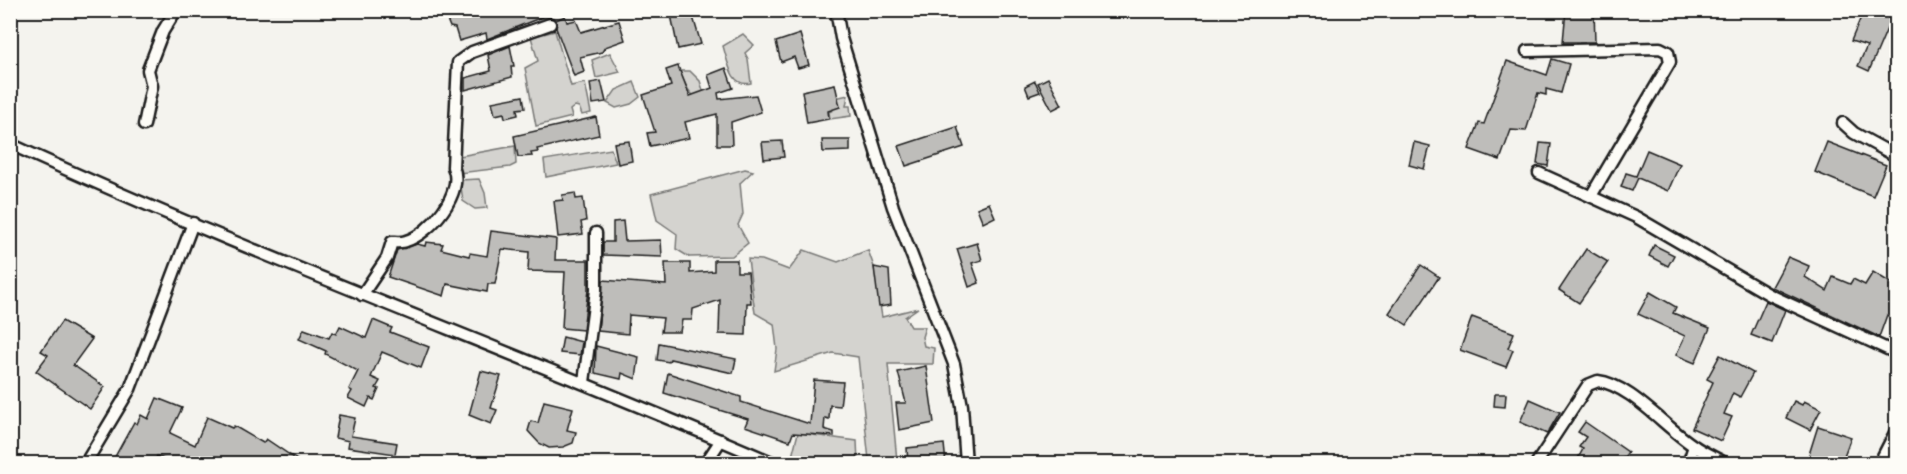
<svg xmlns="http://www.w3.org/2000/svg" width="1907" height="474" font-family="Delius,sans-serif">
<style>
.green{fill:#d4d3cf;stroke:#787876;stroke-width:1.5}
.building{fill:#bebdba;stroke:#1c1c1c;stroke-width:1.5}
.lines{fill:none;stroke-linecap:round;stroke-linejoin:round}
.minor-casing{stroke:#1c1c1c;stroke-width:15}
.minor{stroke:#fdfcf7;stroke-width:10}
</style>
<rect width="100%" height="100%" fill="#f4f3ee"/>
<filter id="ink" filterUnits="userSpaceOnUse"><feTurbulence type="fractalNoise" baseFrequency=".0167" numOctaves="2"/><feDisplacementMap in="SourceGraphic" scale="12" xChannelSelector="R" yChannelSelector="G"/><feConvolveMatrix kernelMatrix="1 2 1 2 8 2 1 2 1" color-interpolation-filters="sRGB"/></filter>
<g filter="url(#ink)">
<!-- green -->
<g class="green">
<path d="M555,31L571,86L585,83L591,113L582,115L579,107L575,106L570,110L572,117L536,126L525,68L538,61L531,37Z"/>
<path d="M743,34L754,45L745,53L748,59L751,83C731,88 728,62 723,46Z"/>
<path d="M610,53L620,72L596,78L592,60Z"/>
<path d="M680,71H690L700,81L707,103C690,98 686,87 680,71Z"/>
<path d="M634,82L640,97L631,104L616,108L607,103L616,90Z"/>
<path d="M848,95L846,106H850L851,116L830,119L829,112L833,110L831,99Z"/>
<path d="M515,146L516,164L510,167L459,173L460,156Z"/>
<path d="M611,149L616,163L546,177L544,160Z"/>
<path d="M745,169L753,171L740,183L743,214L738,225L748,243L732,256L689,257L676,249L677,234L657,220L651,194Z"/>
<path d="M479,179L485,193L487,208L475,209L463,201L460,180Z"/>
<path d="M804,250L838,262L868,250L874,267L882,317L918,308L905,317L911,327H925L922,337L924,346L934,348L933,364H888L897,461L869,460L858,357L833,353L774,371L777,349L774,324L755,313L748,259L762,260L789,270Z"/>
<path d="M798,433L857,441L858,463L790,464Z"/>
</g>
<!-- building -->
<g class="building">
<path d="M459,10H509L511,14L520,10L557,11L487,39L486,33L459,41L455,28L450,27L445,15Z"/>
<path d="M670,10H691L701,44L678,49Z"/>
<path d="M1566,10H1594L1595,42H1563Z"/>
<path d="M1864,10H1895L1869,71L1858,66L1867,46L1851,41Z"/>
<path d="M565,16L567,22L576,20L581,32L619,21L625,40L605,47L602,52L580,57L584,72L574,76L556,28V20Z"/>
<path d="M800,34L809,65L798,68L794,57L781,62L776,42Z"/>
<path d="M510,46L514,66H511L512,77L465,90V78L491,71L488,55Z"/>
<path d="M1552,59L1569,64L1561,93L1546,89V95L1538,93L1526,131L1511,130L1500,160L1469,149L1479,123L1484,124L1507,61L1547,75Z"/>
<path d="M678,66L690,96L712,88L708,75L726,68L733,88L718,93L719,99L756,95L761,112L731,122L732,145H717V114L685,122L689,138L650,146L647,133L655,132L643,95L671,86L666,70Z"/>
<path d="M1048,78L1062,105L1052,110L1038,83Z"/>
<path d="M601,81L606,102L593,104L590,83Z"/>
<path d="M1035,81L1040,92L1029,96L1025,86Z"/>
<path d="M835,84L840,107L828,111L829,119L807,123L802,91Z"/>
<path d="M523,96L525,108L517,109L518,115L505,118L504,113L495,115L492,102Z"/>
<path d="M596,117L599,135L537,149L538,152L531,153L532,156L518,157L514,136Z"/>
<path d="M957,127L964,147L906,166L899,146Z"/>
<path d="M822,140H850V151L823,152Z"/>
<path d="M629,141L632,161L618,164L614,143Z"/>
<path d="M782,141L784,157L764,159L762,142Z"/>
<path d="M1414,142L1430,146L1424,169L1409,165Z"/>
<path d="M1827,142L1886,165L1873,196L1815,172Z"/>
<path d="M1540,143L1551,144L1548,166L1537,164Z"/>
<path d="M1647,150L1680,164L1668,191L1638,178L1632,191L1621,187L1626,173L1636,176Z"/>
<path d="M575,193L576,199L583,198L586,221L581,222L583,234L558,237L554,201L563,200L562,195Z"/>
<path d="M989,203L995,217L983,223L977,208Z"/>
<path d="M623,221L625,241L661,240L662,257L603,255V242H613V222Z"/>
<path d="M491,231L556,239L555,260H588V290L583,330L562,328L565,272L528,271L529,252L502,249L495,284H488L487,292L447,284L444,296L388,277L397,250L417,244L425,246L426,242L443,244L441,249L469,256L470,253L487,256Z"/>
<path d="M977,243L982,260L972,263L979,283L969,287L957,249Z"/>
<path d="M1654,245L1674,255L1668,266L1649,256Z"/>
<path d="M1586,249L1608,262L1579,303L1559,290Z"/>
<path d="M1788,257L1809,266L1805,277L1827,291L1833,277L1850,284L1853,279L1865,285L1873,272L1896,286V321L1887,315L1879,337L1772,287Z"/>
<path d="M714,260H737V272H748L751,303H747L746,335L719,334L720,300L693,309L692,320H682L680,332H661L663,318L629,315L628,334L598,331L603,280L666,285L665,263H690V273L714,271Z"/>
<path d="M1421,265L1439,277L1407,325L1389,313Z"/>
<path d="M874,267L889,270L891,305L879,307Z"/>
<path d="M1650,292L1676,307L1673,313L1710,328L1695,363L1676,355L1685,336L1638,314Z"/>
<path d="M1766,301L1785,310L1772,343L1751,335Z"/>
<path d="M1472,317L1514,333L1508,348L1513,350L1506,367L1460,350Z"/>
<path d="M373,320L392,328L390,332L429,347L421,368L382,352L371,377L380,381L376,388L379,389L374,400L370,398L366,407L348,398L352,391L349,389L358,371L325,354L326,351L299,339L304,329L329,338L332,332L336,334L340,326L366,338Z"/>
<path d="M62,321L92,339L73,365L105,387L90,409L36,371L48,355L41,351Z"/>
<path d="M563,337L582,342L580,355L560,353Z"/>
<path d="M659,343L736,359L733,373L670,359L669,362L657,360Z"/>
<path d="M596,346L639,357L636,379L622,373L621,379L595,373Z"/>
<path d="M1720,355L1753,373L1740,397L1733,393L1724,414L1732,417L1721,441L1692,428L1713,382L1707,379Z"/>
<path d="M926,366L934,423L899,430L896,403H906L898,372Z"/>
<path d="M481,371L501,376L491,408L497,410L491,424L469,415Z"/>
<path d="M668,373L741,397V402L810,424L814,380L843,382L840,406L830,405L829,419L825,418L824,429L834,432V436L793,433L790,441L745,426L748,419L664,393Z"/>
<path d="M1495,394H1506L1505,407L1494,406Z"/>
<path d="M157,398L182,408L170,433L195,445L207,417L232,428L234,426L263,443L266,439L303,464H174L157,456L152,464H111L134,422L137,424L141,415L148,419Z"/>
<path d="M1530,399L1560,412L1547,434L1520,422Z"/>
<path d="M544,401L573,408L567,430L576,432L573,443L563,447L549,448L539,443L528,431L531,421L538,423Z"/>
<path d="M1794,401L1802,405L1804,401L1821,409L1810,430L1786,418Z"/>
<path d="M339,415L355,418L351,436L397,443L395,454L348,447L349,441L335,438Z"/>
<path d="M1585,422L1628,452L1619,464H1575L1583,449L1579,447L1586,437L1578,432Z"/>
<path d="M1818,426L1851,437L1841,464H1806Z"/>
<path d="M944,444L946,464H908L907,448Z"/>
</g>
<g class="lines">
<!-- minor casing -->
<g class="minor-casing">
<g id="minor">
<path d="M836,10L841,38L893,207L954,364L962,406L966,464"/>
<path d="M1527,51L1660,48L1668,52L1670,62L1591,196"/>
<path d="M1843,123L1854,133L1896,156"/>
<path d="M144,125L152,86L148,70L163,31L176,10"/>
<path d="M10,144C262,260 522,354 776,464"/>
<path d="M1539,173L1636,217L1770,295L1896,353"/>
<path d="M362,295L387,258L392,242C396,242 402,243 406,241C430,234 465,192 453,167L458,62L472,52L550,24"/>
<path d="M584,382L596,290V233"/>
<path d="M85,464L130,389L193,223"/>
<path d="M705,464L721,440"/>
<path d="M1536,464L1588,385L1598,381C1629,384 1667,429 1694,446C1704,453 1716,458 1727,464"/>
<path d="M1688,464L1694,446"/>
<path d="M1879,464L1896,431"/>
</g>
</g>
<!-- minor -->
<use href="#minor" class="minor"/>
</g>
</g>
<!-- margin -->
<rect width="1907" height="474" fill="none" stroke="#fdfcf7" stroke-width="36"/>
<rect x="18" y="18" width="1871" height="438" fill="none" stroke="#1c1c1c" stroke-width="2" filter="url(#ink)"/>
</svg>
